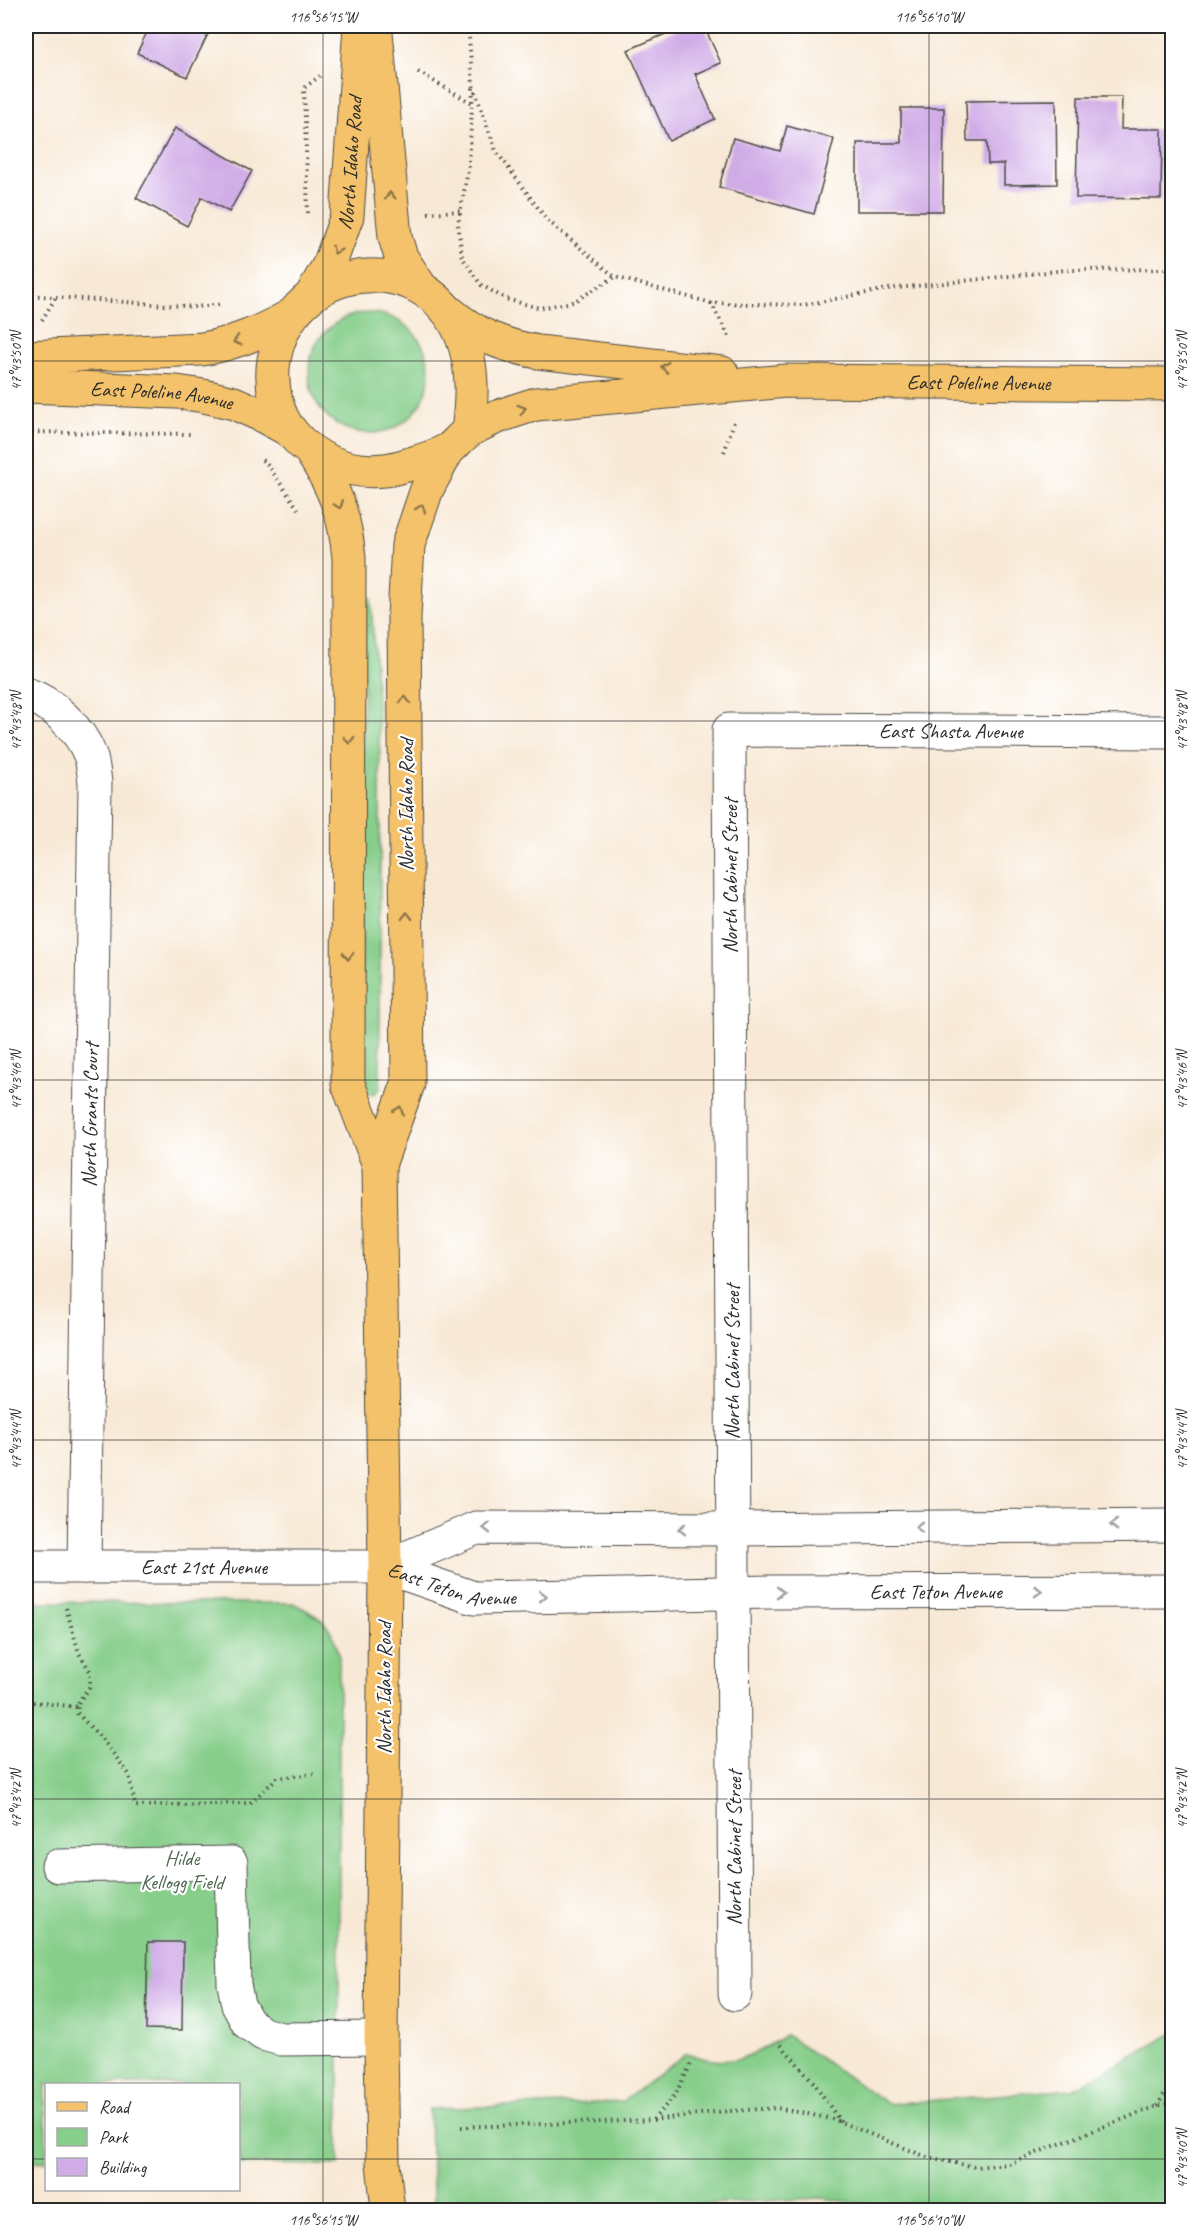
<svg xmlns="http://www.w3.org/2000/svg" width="1198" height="2236" font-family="Caveat,sans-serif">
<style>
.green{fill:#86ce8a;stroke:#587c5a;stroke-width:1.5}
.building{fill:#d0ace7}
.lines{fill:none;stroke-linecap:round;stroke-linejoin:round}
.minor-casing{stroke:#4a4845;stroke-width:35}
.major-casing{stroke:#4a4845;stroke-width:35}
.path{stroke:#4a4845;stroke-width:4;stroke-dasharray:1.5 4.5;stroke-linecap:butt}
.minor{stroke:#fff;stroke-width:33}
.major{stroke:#f3c26a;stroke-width:33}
.oneway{stroke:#8f764a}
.oneway2{stroke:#a0a0a0}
.ticks{fill:none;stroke:#2b2b2b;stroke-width:1.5;stroke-opacity:0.45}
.labels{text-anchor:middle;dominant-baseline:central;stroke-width:4.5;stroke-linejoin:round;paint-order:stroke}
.street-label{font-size:21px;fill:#2b2b2b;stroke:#fff}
.park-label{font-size:21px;fill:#4b644c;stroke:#fff}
.neatline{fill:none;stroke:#2b2b2b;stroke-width:2}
.ticks-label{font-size:15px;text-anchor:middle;fill:#2b2b2b}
</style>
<rect width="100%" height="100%" fill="#fff"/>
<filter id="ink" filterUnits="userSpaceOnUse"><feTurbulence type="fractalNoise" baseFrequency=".0167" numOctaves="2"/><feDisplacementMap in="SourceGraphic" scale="12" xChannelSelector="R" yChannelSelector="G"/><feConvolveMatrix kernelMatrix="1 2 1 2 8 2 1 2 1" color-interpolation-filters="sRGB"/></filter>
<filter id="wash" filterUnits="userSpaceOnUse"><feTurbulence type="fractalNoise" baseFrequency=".008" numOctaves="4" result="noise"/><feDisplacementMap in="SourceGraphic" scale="24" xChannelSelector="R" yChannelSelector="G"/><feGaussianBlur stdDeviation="1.35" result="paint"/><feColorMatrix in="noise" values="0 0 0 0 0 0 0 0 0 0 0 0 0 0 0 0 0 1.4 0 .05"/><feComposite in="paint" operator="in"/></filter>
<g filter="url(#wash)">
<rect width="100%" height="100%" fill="#f8e9d6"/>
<!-- green -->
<g class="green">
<circle cx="369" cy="373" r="60"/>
<path d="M364,598H371L380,755V1088L374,1094L367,1093L361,1086Z"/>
<path d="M26,1602L293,1603C321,1617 333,1624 339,1655V2165L239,2164L238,2084H46V2162L26,2161Z"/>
<path d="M1172,2034V2210H908L821,2198L651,2207V2210H434L429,2109L622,2102L687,2053C728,2070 752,2057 786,2035L888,2104L1073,2089Z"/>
</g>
<g id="blocks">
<!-- building -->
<g class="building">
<path d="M138,26H212L187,77L137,53L148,30Z"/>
<path d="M684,26H704L721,63L695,74L715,119L669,141L628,50Z"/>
<path d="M1078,97H1122L1121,129H1162L1161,199L1076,198Z"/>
<path d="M1056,100L1057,184L1004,185V164H988L987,141H967L966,101Z"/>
<path d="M901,108H944L943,211H857V143H901Z"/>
<path d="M787,126L834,139L814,214L719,187L733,138L780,151Z"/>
<path d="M175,128L252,171L229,212L202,197L187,226L136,198Z"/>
<path d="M148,1942H183L182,2030L146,2029Z"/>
</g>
</g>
</g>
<g filter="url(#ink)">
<use href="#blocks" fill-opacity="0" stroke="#4a4845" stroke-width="1.5"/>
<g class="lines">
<!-- minor casing -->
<g class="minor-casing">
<g id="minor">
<path d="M26,694C52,702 80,729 90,755C93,763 94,774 95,783L84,1567"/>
<path id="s1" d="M26,1567H385L474,1598L773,1592L1172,1591"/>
<path d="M385,1567L476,1528L732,1529L1172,1525"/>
<path d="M58,1866L231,1863L234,1984L238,2005L248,2023L263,2034L281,2039L381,2038"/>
<path id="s2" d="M735,1994L729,730L1172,732"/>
</g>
</g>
<!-- major casing -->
<g class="major-casing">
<g id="major">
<path d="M376,32L395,237L401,257L422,289"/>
<path id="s3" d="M313,293L330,263L347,216L360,26"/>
<path d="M449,312C478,336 501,345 538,352L722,373"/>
<path d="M26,357L202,349C234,344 261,332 290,316"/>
<path id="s4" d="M26,386L177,392L204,396L234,403L261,415L291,431"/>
<path id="s5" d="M468,431C472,401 474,367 462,337C425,244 290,261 274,360C270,384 276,414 292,433C315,460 348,474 384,470C398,469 438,456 449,449C456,444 461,436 469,431C490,418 514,411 536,404L786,381L1172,384"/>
<path d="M312,453C335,489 345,515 349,558L348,1084L379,1165L385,1567L381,2045L383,2163L388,2210"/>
<path d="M379,1165L408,1084L404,617L408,545L427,489L448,450"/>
</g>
</g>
<!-- path -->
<g class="path">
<path d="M468,26L473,85L496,151L547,220L615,277L711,303L803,305L888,289L1066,270L1172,269"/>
<path d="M418,72L472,103"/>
<path d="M473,88L469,165L458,224L462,257L481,285L506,299L539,308L573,302L615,277"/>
<path d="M308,213L304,88L320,76"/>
<path d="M428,213L460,211"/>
<path d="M26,295L196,307L222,304"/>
<path d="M711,303L730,338"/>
<path d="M42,320L56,297"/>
<path d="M26,432L192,434"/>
<path d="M724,452L734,422"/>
<path d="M262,460L267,464L298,509"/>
<path d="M66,1608L79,1653L90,1671V1686L78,1703L77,1713L102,1739L129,1774L135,1806L250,1803L277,1778L315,1774"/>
<path d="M33,1702L78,1707"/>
<path d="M781,2045L815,2084L841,2123"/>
<path d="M1157,2106L1172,2081"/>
<path d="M653,2120L675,2095L692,2062"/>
<path d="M461,2127L653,2120L715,2112L777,2108L833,2119L927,2157L975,2167L1008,2164L1157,2106L1172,2102"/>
</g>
<!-- minor -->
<use href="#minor" class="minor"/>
<!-- major -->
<use href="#major" class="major"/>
</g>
<!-- one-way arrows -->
<defs><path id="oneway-chevron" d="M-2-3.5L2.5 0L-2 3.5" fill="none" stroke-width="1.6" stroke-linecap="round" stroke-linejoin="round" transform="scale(1.5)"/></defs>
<g class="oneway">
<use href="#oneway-chevron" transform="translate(390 196) rotate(-95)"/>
<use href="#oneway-chevron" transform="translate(336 250) rotate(113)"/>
<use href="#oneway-chevron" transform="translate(237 341) rotate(162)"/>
<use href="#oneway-chevron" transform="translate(665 367) rotate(-174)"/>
<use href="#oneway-chevron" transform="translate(522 409) rotate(-18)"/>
<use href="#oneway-chevron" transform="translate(339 505) rotate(69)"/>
<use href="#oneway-chevron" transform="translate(421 508) rotate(-72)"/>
<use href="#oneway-chevron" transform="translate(405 700) rotate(-91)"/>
<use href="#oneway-chevron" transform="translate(349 740) rotate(90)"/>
<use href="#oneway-chevron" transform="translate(407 916) rotate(-90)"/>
<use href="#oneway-chevron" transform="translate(348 956) rotate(90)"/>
<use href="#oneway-chevron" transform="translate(399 1110) rotate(-70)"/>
</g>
<g class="oneway2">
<use href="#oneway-chevron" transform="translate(1114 1525) rotate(179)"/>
<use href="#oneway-chevron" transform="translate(919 1527) rotate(179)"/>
<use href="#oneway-chevron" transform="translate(487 1528) rotate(-180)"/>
<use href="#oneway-chevron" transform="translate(682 1529) rotate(-180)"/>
<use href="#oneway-chevron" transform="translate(1038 1591)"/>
<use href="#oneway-chevron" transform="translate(780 1592)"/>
<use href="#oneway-chevron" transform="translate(543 1596) rotate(-1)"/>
</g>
</g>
<!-- ticks -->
<path class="ticks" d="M323,26V2210M929,26V2210M26,361H1172M26,721H1172M26,1080H1172M26,1440H1172M26,1799H1172M26,2159H46M238,2159H1172"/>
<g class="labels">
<!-- street labels -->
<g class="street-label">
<text stroke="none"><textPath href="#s3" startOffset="138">North Idaho Road</textPath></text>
<text stroke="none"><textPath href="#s5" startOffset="1144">East Poleline Avenue</textPath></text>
<text stroke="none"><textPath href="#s4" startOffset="136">East Poleline Avenue</textPath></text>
<text stroke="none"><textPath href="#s2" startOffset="1486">East Shasta Avenue</textPath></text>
<text transform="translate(406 805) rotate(-90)">North Idaho Road</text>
<text transform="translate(730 876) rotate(-90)">North Cabinet Street</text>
<text transform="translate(90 1115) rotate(-89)">North Grants Court</text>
<text transform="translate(732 1362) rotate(-90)">North Cabinet Street</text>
<text stroke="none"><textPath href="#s1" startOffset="178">East 21st Avenue</textPath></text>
<text stroke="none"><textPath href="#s1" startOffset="429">East Teton Avenue</textPath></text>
<text stroke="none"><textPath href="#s1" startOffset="915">East Teton Avenue</textPath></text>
<text transform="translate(384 1688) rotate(-90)">North Idaho Road</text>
<text transform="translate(734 1848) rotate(-90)">North Cabinet Street</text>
</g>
<!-- park labels -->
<g class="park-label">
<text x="182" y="1858">Hilde<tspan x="182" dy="24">Kellogg Field</tspan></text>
</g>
</g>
<!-- margin -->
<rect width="1198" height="2236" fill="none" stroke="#fff" stroke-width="66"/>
<!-- legend -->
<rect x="45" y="2083" width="195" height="108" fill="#ffffff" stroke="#aaaaaa" stroke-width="1.5"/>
<rect x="57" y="2102" width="30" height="9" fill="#f3c26a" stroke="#aaaaaa" stroke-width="1.5"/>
<text x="99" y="2113" font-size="18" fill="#2b2b2b">Road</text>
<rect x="57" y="2128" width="30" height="18" fill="#86ce8a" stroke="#aaaaaa" stroke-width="1.5"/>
<text x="99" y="2143" font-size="18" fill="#2b2b2b">Park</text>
<rect x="57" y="2158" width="30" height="18" fill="#d0ace7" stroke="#aaaaaa" stroke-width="1.5"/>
<text x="99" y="2173" font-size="18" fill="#2b2b2b">Building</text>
<rect x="33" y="33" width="1132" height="2170" class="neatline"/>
<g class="ticks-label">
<text x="323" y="22">116°56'15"W</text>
<text x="929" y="22">116°56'10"W</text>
<text transform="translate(16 361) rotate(-90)" y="5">47°43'50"N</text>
<text transform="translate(1182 361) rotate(-90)" y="5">47°43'50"N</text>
<text transform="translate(16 721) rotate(-90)" y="5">47°43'48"N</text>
<text transform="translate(1182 721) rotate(-90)" y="5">47°43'48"N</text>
<text transform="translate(16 1080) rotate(-90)" y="5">47°43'46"N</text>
<text transform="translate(1182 1080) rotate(-90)" y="5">47°43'46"N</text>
<text transform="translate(16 1440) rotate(-90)" y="5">47°43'44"N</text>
<text transform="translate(1182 1440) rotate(-90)" y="5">47°43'44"N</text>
<text transform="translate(16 1799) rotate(-90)" y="5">47°43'42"N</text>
<text transform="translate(1182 1799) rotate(-90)" y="5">47°43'42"N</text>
<text transform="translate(1182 2159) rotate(-90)" y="5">47°43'40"N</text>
<text x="323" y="2225">116°56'15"W</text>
<text x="929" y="2225">116°56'10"W</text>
</g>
</svg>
